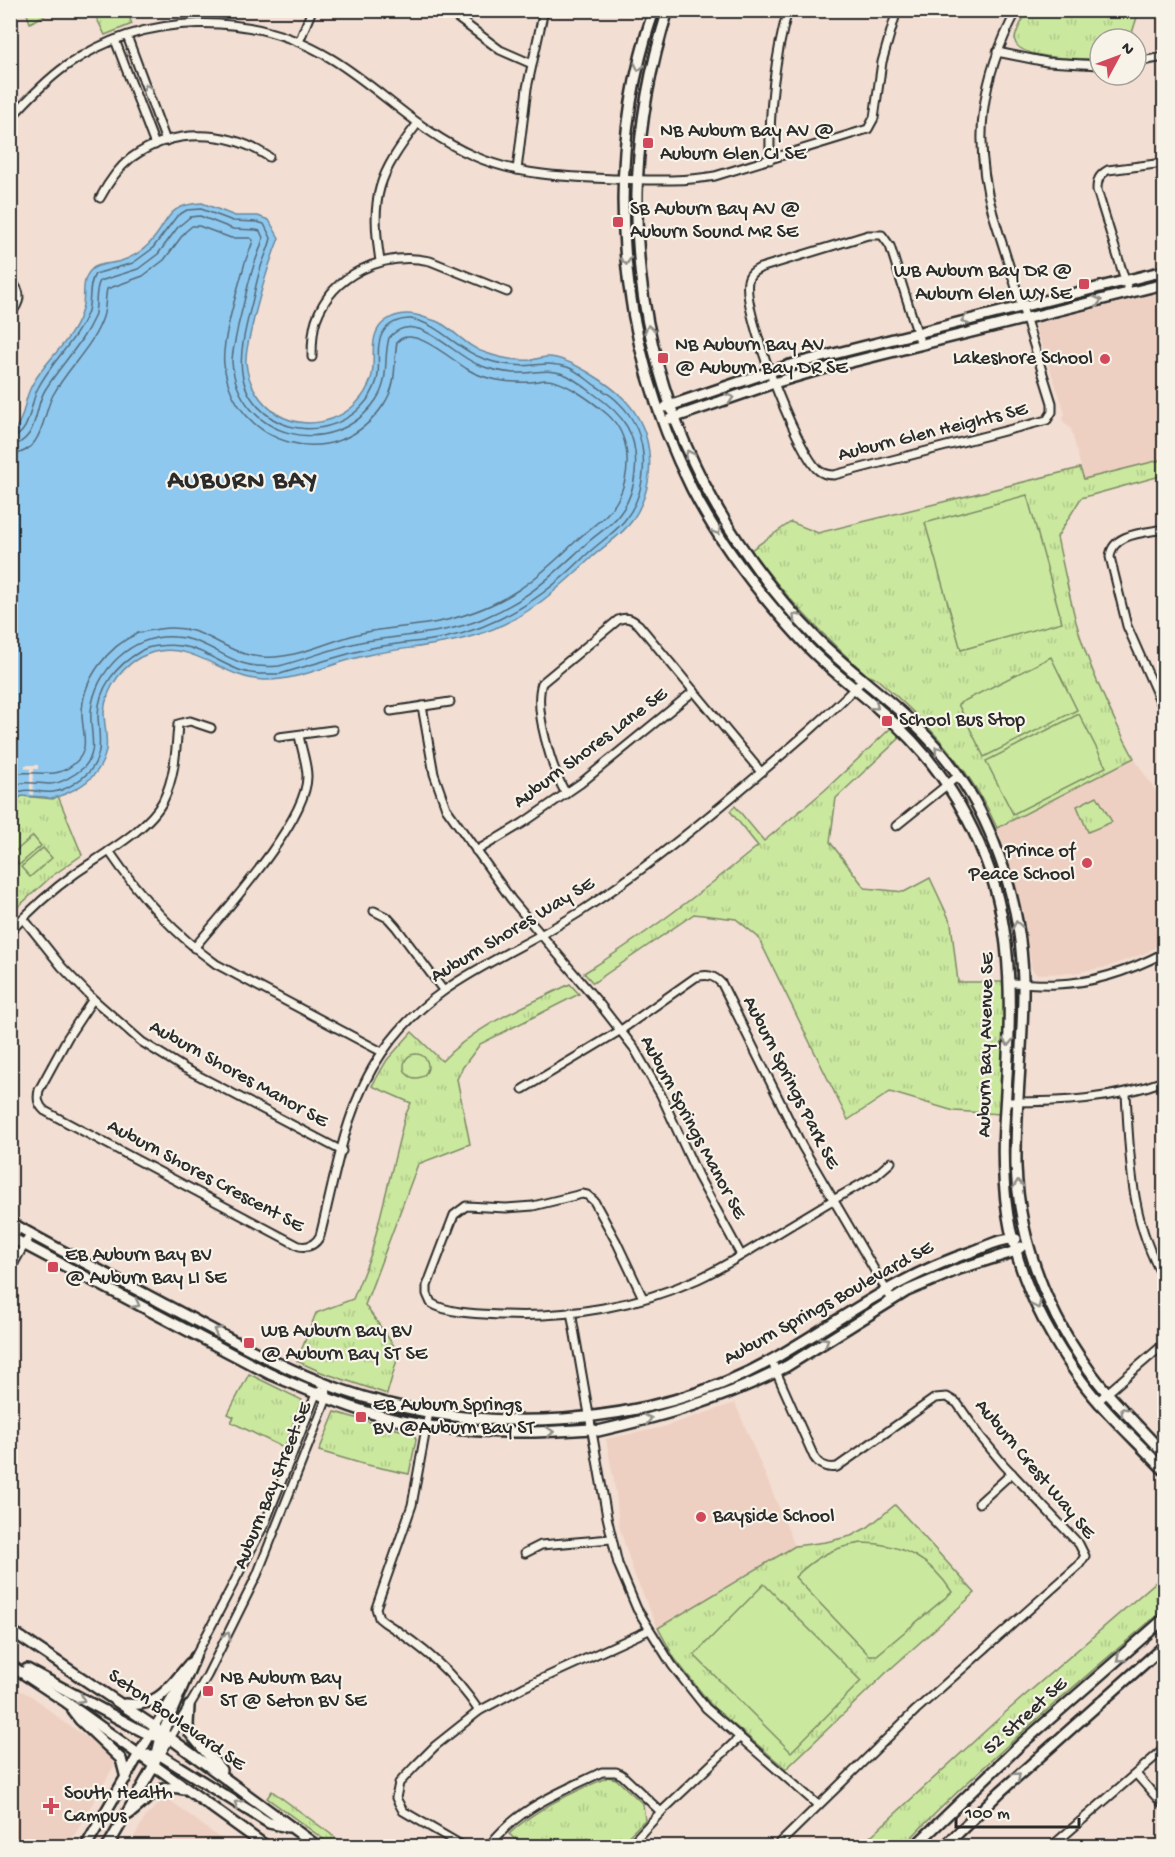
<svg xmlns="http://www.w3.org/2000/svg" width="1175" height="1857" font-family="'Gochi Hand',sans-serif">
<style>
.built{fill:#eed0c2}
.park{fill:url(#park-tufts);stroke:#7b8a65;stroke-width:1.5}
.pitch{fill:#cbe89f;stroke:#7b8a65;stroke-width:1.5}
.water{fill:#8fc8ee;stroke:#6789a0;stroke-width:1.5}
.pier{fill:#f2ded2}
.lines{fill:none;stroke-linecap:round;stroke-linejoin:round}
.shore{stroke:#536a79;stroke-width:1.5}
.street-casing{stroke:#2b2b2b;stroke-width:11}
.secondary-casing{stroke:#2b2b2b;stroke-width:14}
.street{stroke:#f7f3e8;stroke-width:7}
.secondary{stroke:#f7f3e8;stroke-width:9}
.oneway{stroke:#918f8a}
.poi-dot{fill:#d1495b;stroke:#f7f3e8;stroke-width:2}
.labels{text-anchor:middle;dominant-baseline:central;stroke-width:4.5;stroke-linejoin:round;paint-order:stroke}
.poi-label{font-size:20px;fill:#2b2b2b;stroke:#f7f3e8;text-anchor:start}
.street-label{font-size:20px;fill:#2b2b2b;stroke:#f7f3e8}
.district-label{font-size:26px;font-weight:bold;letter-spacing:1.5px;fill:#2b2b2b;stroke:#f7f3e8}
</style>
<defs>
<pattern id="park-tufts" width="24" height="20" patternUnits="userSpaceOnUse" patternTransform="scale(1.5)"><rect width="24" height="20" fill="#cbe89f"/><path d="M3 7l-1-3M5 7V3M7 7l1-3M15 17l-1-3M17 17v-4M19 17l1-3" fill="none" stroke="#aec789"/></pattern>
</defs>
<rect width="100%" height="100%" fill="#f2ded2"/>
<filter id="ink" filterUnits="userSpaceOnUse"><feTurbulence type="fractalNoise" baseFrequency=".0167" numOctaves="2"/><feDisplacementMap in="SourceGraphic" scale="12" xChannelSelector="R" yChannelSelector="G"/><feConvolveMatrix kernelMatrix="1 2 1 2 8 2 1 2 1" color-interpolation-filters="sRGB"/></filter>
<g filter="url(#ink)">
<!-- built -->
<g class="built">
<path d="M1164,292V459L1084,479L1071,429L1062,420L1065,414L1062,403L1034,324Z"/>
<path d="M1134,758L1164,804V942L1146,953L1107,967L1073,973L1037,974L1032,970L1023,911L1005,848L997,828Z"/>
<path d="M735,1403L795,1546L658,1628L634,1574L619,1526L616,1493L606,1439L660,1428Z"/>
<path d="M10,1685L33,1697L65,1723L103,1747L111,1758L114,1766L68,1846H11Z"/>
<path d="M166,1797L230,1846H129L146,1816Z"/>
</g>
<!-- park -->
<g class="park">
<path d="M26,11V10L53,11L30,23Z"/>
<path d="M93,11H127L132,24L105,35Z"/>
<path d="M1028,11V10L1139,11L1130,39H1100V59C1085,59 1018,59 1015,41C1014,32 1024,18 1028,11Z"/>
<path d="M1164,459V475L1081,498L1057,537C1063,565 1069,594 1076,622C1089,669 1111,715 1134,758L997,828C971,768 926,721 877,679L867,675C824,637 785,597 751,550L791,522L818,533L1080,468L1084,479Z"/>
<path d="M892,727L902,736L836,798L830,842L865,888L904,892L930,878L951,923L958,982H1005L1001,1114L954,1111L890,1092L848,1120L758,937L736,919L694,914L593,983L584,973C646,935 702,892 758,846L730,811L735,806L764,841L825,790Z"/>
<path d="M22,796L53,799L58,796L82,855L52,876L11,913V804Z"/>
<path d="M1097,796L1112,822L1088,832L1077,806Z"/>
<path d="M570,984L579,994L480,1044L463,1067L457,1079L470,1144L418,1164L365,1305L399,1353L387,1394L321,1372L297,1361L316,1313L353,1299L371,1254L405,1116L411,1103L372,1086L387,1060L412,1032L442,1061C476,1025 526,1006 570,984Z"/>
<path d="M249,1374L302,1400L284,1448L231,1422L234,1417L228,1414Z"/>
<path d="M335,1412L387,1427L414,1433L416,1440L409,1474L363,1464L319,1451Z"/>
<path d="M895,1505L975,1593L887,1672L786,1769L712,1706L675,1659L658,1628L795,1546L826,1542L851,1536L868,1527Z"/>
<path d="M1164,1575V1609C1075,1686 985,1761 903,1846H860L1007,1711Z"/>
<path d="M608,1777L616,1779L643,1804L645,1820L618,1846H523L509,1834C537,1807 573,1793 608,1777Z"/>
<path d="M272,1791L347,1846H333L267,1798Z"/>
</g>
<!-- pitch -->
<g class="pitch">
<path d="M1027,495L1062,622L961,650L925,523Z"/>
<path d="M1051,657L1077,710L984,757L958,704Z"/>
<path d="M1079,714L1106,767L1013,814L986,761Z"/>
<path d="M33,836L41,846L19,865L11,855Z"/>
<path d="M43,848L52,858L30,877L21,867Z"/>
<circle cx="416" cy="1066" r="12"/>
<path d="M862,1543C901,1543 931,1559 952,1592L877,1655H869L795,1577C815,1557 834,1547 862,1543Z"/>
<path d="M764,1584L861,1681L791,1752L694,1655Z"/>
</g>
<!-- water -->
<path class="water" d="M202,203L235,216H258L269,220L279,238C268,265 261,291 254,318C251,333 245,349 246,363C248,384 260,403 277,414C311,435 359,417 371,379C375,366 372,354 374,341C377,318 401,310 420,316C427,319 436,320 442,324C457,333 469,348 486,353C500,358 517,361 532,360C537,359 542,357 547,357C568,356 611,385 625,400C656,433 657,484 632,521C622,535 605,545 592,557C552,595 520,624 466,638C433,647 400,648 368,655C333,662 300,681 264,680C222,679 192,638 148,654C124,662 106,688 104,712C104,725 108,738 106,750C102,772 86,785 67,793C65,794 54,798 52,798C50,799 47,797 45,797C37,796 30,797 22,796L11,804V435C27,416 22,403 32,385C46,359 75,339 82,309C86,296 80,281 91,270C97,263 112,264 121,261C130,258 141,252 148,245C171,222 163,205 202,203Z"/>
<!-- pier -->
<path class="pier" d="M25,765H38V769H34L33,795L30,794V769L25,768Z"/>
<g class="lines">
<!-- shore -->
<g class="shore">
<path d="M10,438C31,436 30,402 38,388C52,361 75,342 87,314C92,301 87,287 95,274L133,263L152,249L177,216L187,210L201,209L233,221L257,222L264,224L271,238C269,249 263,259 260,270C256,283 254,296 250,310C240,351 230,391 273,419C311,442 365,422 377,380C381,365 375,347 382,334C387,324 400,318 411,319C440,324 456,349 482,358C497,364 517,367 533,365C546,364 554,363 567,367C577,370 587,380 596,386C604,391 613,396 619,403C650,432 651,487 625,520C613,535 595,545 582,559C543,598 499,627 444,638C417,643 389,643 363,650C335,657 308,666 280,674C266,674 252,675 239,670C208,658 195,641 158,646C152,647 146,647 141,651C117,665 98,687 98,716C99,737 104,755 89,772C81,780 65,791 53,792C36,794 27,784 10,797"/>
<path d="M10,446C19,445 24,441 29,434C38,420 37,403 45,390C61,364 81,346 94,317C98,305 94,291 100,281L138,269L158,254L178,227L190,217L200,216L233,229L256,230L260,231L263,238C261,248 256,258 253,268C247,287 243,307 238,326C236,338 232,351 232,362C238,439 333,462 376,400C390,380 383,359 389,338C415,306 453,356 479,365C489,369 503,372 514,373C533,374 551,367 568,376C577,381 586,388 594,394C624,415 639,435 635,473C634,487 628,504 619,515C610,527 595,535 585,545C550,577 528,600 482,619C446,634 405,635 366,641C338,646 307,659 279,666C267,667 254,667 242,663C219,655 201,638 175,637C132,634 95,670 91,711C89,732 100,752 83,768C75,775 60,784 50,784C37,784 21,779 10,788"/>
<path d="M10,455C44,453 42,415 53,395C68,367 93,347 103,317C106,308 105,298 107,289L143,276L164,260L185,232L192,226H199L231,238H250L253,240C251,249 246,257 244,266C238,288 221,343 224,364C234,448 337,476 384,404C398,383 393,365 397,342C412,324 452,360 467,369C484,380 510,383 530,382C535,382 541,380 546,380C564,380 593,402 607,414C631,435 632,471 618,499C609,517 590,527 576,541C533,583 503,607 443,621C417,627 389,627 362,633C330,640 296,660 262,657C223,655 206,622 159,629C153,630 145,631 138,633C107,647 82,680 82,714C82,730 90,748 77,761C54,784 34,766 10,776"/>
</g>
<!-- street casing -->
<g class="street-casing">
<g id="street">
<path d="M447,10L500,50L532,64"/>
<path d="M127,36L166,141"/>
<path d="M115,40L155,145"/>
<path d="M299,42L312,10"/>
<path d="M997,52L1047,62L1100,65"/>
<path d="M1136,62L1164,57"/>
<path d="M10,119C28,99 45,81 66,66C145,11 251,10 332,59C381,89 420,133 474,156C519,176 567,177 616,179C650,180 682,182 715,176L868,129L874,118L882,62L897,10"/>
<path d="M770,160C769,108 774,60 788,10"/>
<path d="M517,170L527,88L544,10"/>
<path d="M100,198C108,183 117,169 131,158C172,128 227,129 269,157"/>
<path d="M380,261C370,196 378,175 418,123"/>
<path d="M10,281C24,292 20,303 10,315"/>
<path d="M1129,293L1097,190C1097,180 1099,175 1108,170L1164,163"/>
<path d="M921,345L890,246L882,235H868L760,268C754,271 749,274 748,281C742,311 795,446 817,469C822,474 827,475 834,475L1047,420L1052,412V403L993,214C972,139 981,78 1017,10"/>
<path d="M312,357C312,345 312,332 316,320C332,274 384,251 430,261L507,292"/>
<path d="M1164,529C1145,533 1112,533 1110,557L1127,626L1164,710"/>
<path d="M422,706L434,774L446,808L511,899L598,1002L634,1048L661,1095L698,1176L741,1255"/>
<path d="M391,711L450,702"/>
<path d="M279,737L333,730"/>
<path d="M566,794C552,769 533,710 542,683L618,620C627,616 632,619 639,625L761,772"/>
<path d="M896,826L958,776"/>
<path d="M109,851C139,895 173,933 216,964L382,1052"/>
<path d="M476,851L523,823L581,783L694,691"/>
<path d="M374,911L388,918L396,927L443,990"/>
<path d="M23,918L62,967L93,999L142,1042L184,1068L342,1151"/>
<path d="M10,932C30,910 52,890 76,873C102,855 149,829 163,801C175,777 176,750 178,724L190,721L211,728"/>
<path d="M194,948C223,913 308,820 307,776C307,763 301,748 299,735"/>
<path d="M1010,983C1025,983 1041,985 1057,984C1095,983 1131,970 1164,953"/>
<path d="M93,999L68,1037L39,1090C37,1099 38,1105 45,1111L299,1246C308,1248 315,1245 320,1236C336,1174 345,1106 382,1053C433,978 511,957 583,910C640,873 693,830 745,786C785,752 826,718 863,680"/>
<path d="M523,1089L621,1030L696,977C707,974 714,975 722,984L802,1146L892,1300"/>
<path d="M1126,1094C1130,1158 1130,1222 1164,1278"/>
<path d="M1006,1102C1060,1102 1112,1100 1164,1081"/>
<path d="M10,1244L19,1227"/>
<path d="M10,1270L31,1233"/>
<path d="M643,1298L617,1243L594,1201L587,1195L582,1194L533,1206L506,1208L466,1206L454,1215L427,1286V1294L431,1303C448,1314 483,1314 503,1315C568,1318 638,1306 698,1279C724,1267 749,1251 773,1236C807,1215 841,1195 875,1176L891,1162"/>
<path d="M571,1312L607,1517L618,1564L637,1609L672,1665L706,1708L818,1805"/>
<path d="M771,1360L814,1457C819,1465 827,1469 837,1467L935,1398L947,1397L957,1403L980,1436L1004,1465L1079,1544L1085,1556L1079,1565L916,1710L777,1846"/>
<path d="M1098,1401L1164,1344"/>
<path d="M429,1412L412,1505L376,1608L379,1618L384,1622C422,1646 454,1673 479,1711"/>
<path d="M979,1503L1012,1473"/>
<path d="M525,1553L541,1545L611,1539"/>
<path d="M194,1659L265,1523L316,1394L320,1390"/>
<path d="M153,1729L181,1682"/>
<path d="M159,1757L207,1676L257,1575L327,1398L326,1384"/>
<path d="M1136,1774L1164,1806"/>
<path d="M463,1846L403,1811L396,1798L399,1783L415,1766L435,1746L479,1711L524,1687L649,1630"/>
<path d="M489,1846C519,1807 559,1793 602,1772H616L622,1775L661,1812"/>
<path d="M629,1846L661,1812L739,1738"/>
<path d="M1052,1846L1164,1749"/>
</g>
</g>
<!-- secondary casing -->
<g class="secondary-casing">
<g id="secondary">
<path d="M654,10C601,167 618,342 692,489C722,548 763,599 808,647C831,671 858,690 882,712C929,752 963,801 985,858C1019,944 1009,1036 1004,1126C1002,1161 1004,1207 1013,1240C1025,1290 1051,1339 1081,1380C1105,1413 1136,1440 1164,1470"/>
<path d="M668,10C596,238 650,468 817,639C848,670 884,695 915,725C950,758 978,800 995,845C1012,888 1022,934 1023,980C1024,1042 1015,1104 1016,1166C1019,1249 1055,1333 1109,1395C1127,1415 1146,1434 1164,1454"/>
<path d="M666,407L790,365L1164,271"/>
<path d="M670,419L774,383L815,371L1164,284"/>
<path d="M10,1222C59,1251 110,1275 160,1302C220,1333 279,1368 342,1390C481,1438 649,1430 777,1357C846,1317 897,1276 974,1251C987,1246 1002,1238 1016,1239"/>
<path d="M10,1237L270,1374C301,1387 331,1401 364,1411C438,1434 514,1435 591,1429L598,1431C663,1416 728,1398 787,1366L907,1291L959,1269L1016,1251L1021,1247"/>
<path d="M10,1630L155,1727L317,1846"/>
<path d="M10,1665L66,1702L266,1846"/>
<path d="M27,1669L136,1728L150,1735L167,1738"/>
<path d="M125,1704C159,1708 170,1686 190,1663"/>
<path d="M189,1706L188,1725L189,1732L221,1770"/>
<path d="M73,1711L80,1720L121,1759L126,1778"/>
<path d="M139,1755H160L269,1823L288,1827"/>
<path d="M129,1814C148,1800 158,1782 183,1789"/>
<path d="M86,1846L150,1735"/>
<path d="M108,1846L154,1766L161,1737L195,1657"/>
<path d="M915,1846L1020,1745L1164,1619"/>
<path d="M945,1846L1001,1791L1164,1646"/>
</g>
</g>
<!-- street -->
<use href="#street" class="street"/>
<!-- secondary -->
<use href="#secondary" class="secondary"/>
</g>
<!-- one-way arrows -->
<defs><path id="oneway-chevron" d="M-2-3.5L2.5 0L-2 3.5" fill="none" stroke-width="1.6" stroke-linecap="round" stroke-linejoin="round" transform="scale(1.5)"/></defs>
<g class="oneway">
<use href="#oneway-chevron" transform="translate(639 67) rotate(103)"/>
<use href="#oneway-chevron" transform="translate(147 88) rotate(-111)"/>
<use href="#oneway-chevron" transform="translate(626 261) rotate(85)"/>
<use href="#oneway-chevron" transform="translate(1098 301) rotate(-14)"/>
<use href="#oneway-chevron" transform="translate(965 320) rotate(166)"/>
<use href="#oneway-chevron" transform="translate(649 329) rotate(-101)"/>
<use href="#oneway-chevron" transform="translate(730 398) rotate(-19)"/>
<use href="#oneway-chevron" transform="translate(689 454) rotate(-115)"/>
<use href="#oneway-chevron" transform="translate(717 531) rotate(58)"/>
<use href="#oneway-chevron" transform="translate(796 617) rotate(-133)"/>
<use href="#oneway-chevron" transform="translate(875 706) rotate(39)"/>
<use href="#oneway-chevron" transform="translate(938 750) rotate(-130)"/>
<use href="#oneway-chevron" transform="translate(1017 925) rotate(-100)"/>
<use href="#oneway-chevron" transform="translate(1008 1042) rotate(91)"/>
<use href="#oneway-chevron" transform="translate(1018 1184) rotate(-96)"/>
<use href="#oneway-chevron" transform="translate(136 1304) rotate(28)"/>
<use href="#oneway-chevron" transform="translate(1037 1305) rotate(65)"/>
<use href="#oneway-chevron" transform="translate(217 1331) rotate(-152)"/>
<use href="#oneway-chevron" transform="translate(825 1341) rotate(-32)"/>
<use href="#oneway-chevron" transform="translate(1124 1411) rotate(-133)"/>
<use href="#oneway-chevron" transform="translate(648 1419) rotate(-15)"/>
<use href="#oneway-chevron" transform="translate(550 1432) rotate(-4)"/>
<use href="#oneway-chevron" transform="translate(227 1636) rotate(-63)"/>
<use href="#oneway-chevron" transform="translate(1120 1658) rotate(139)"/>
<use href="#oneway-chevron" transform="translate(81 1699) rotate(28)"/>
<use href="#oneway-chevron" transform="translate(1017 1776) rotate(-42)"/>
<use href="#oneway-chevron" transform="translate(238 1804) rotate(-148)"/>
</g>
</g>
<!-- markers -->
<g class="poi-dot">
<rect x="642" y="137" width="12" height="12" rx="3"/>
<rect x="612" y="216" width="12" height="12" rx="3"/>
<rect x="1078" y="278" width="12" height="12" rx="3"/>
<rect x="657" y="352" width="12" height="12" rx="3"/>
<circle cx="1105" cy="359" r="6"/>
<rect x="881" y="715" width="12" height="12" rx="3"/>
<circle cx="1087" cy="863" r="6"/>
<rect x="47" y="1261" width="12" height="12" rx="3"/>
<rect x="243" y="1337" width="12" height="12" rx="3"/>
<rect x="355" y="1411" width="12" height="12" rx="3"/>
<circle cx="701" cy="1517" r="6"/>
<rect x="202" y="1685" width="12" height="12" rx="3"/>
<path d="M48 1797h6v6h6v6h-6v6h-6v-6h-6v-6h6z"/>
</g>
<g class="labels">
<!-- poi labels -->
<g class="poi-label">
<text x="660" y="132">NB Auburn Bay AV @<tspan x="660" dy="23">Auburn Glen CI SE</tspan></text>
<text x="630" y="210">SB Auburn Bay AV @<tspan x="630" dy="23">Auburn Sound MR SE</tspan></text>
<text x="1072" y="272" text-anchor="end">WB Auburn Bay DR @<tspan x="1072" dy="23">Auburn Glen WY SE</tspan></text>
<text x="675" y="346">NB Auburn Bay AV<tspan x="675" dy="23">@ Auburn Bay DR SE</tspan></text>
<text x="1093" y="359" text-anchor="end">Lakeshore School</text>
<text x="899" y="721">School Bus Stop</text>
<text x="1075" y="852" text-anchor="end">Prince of<tspan x="1075" dy="23">Peace School</tspan></text>
<text x="65" y="1256">EB Auburn Bay BV<tspan x="65" dy="23">@ Auburn Bay LI SE</tspan></text>
<text x="261" y="1332">WB Auburn Bay BV<tspan x="261" dy="23">@ Auburn Bay ST SE</tspan></text>
<text x="373" y="1406">EB Auburn Springs<tspan x="373" dy="23">BV @Auburn Bay ST</tspan></text>
<text x="713" y="1517">Bayside School</text>
<text x="220" y="1679">NB Auburn Bay<tspan x="220" dy="23">ST @ Seton BV SE</tspan></text>
<text x="64" y="1794">South Health<tspan x="64" dy="23">Campus</tspan></text>
</g>
<!-- street labels -->
<g class="street-label">
<text transform="translate(933 433) rotate(-14)">Auburn Glen Heights SE</text>
<text transform="translate(591 749) rotate(-37)">Auburn Shores Lane SE</text>
<text transform="translate(513 931) rotate(-31)">Auburn Shores Way SE</text>
<text transform="translate(987 1045) rotate(-89)">Auburn Bay Avenue SE</text>
<text transform="translate(238 1075) rotate(29)">Auburn Shores Manor SE</text>
<text transform="translate(790 1083) rotate(63)">Auburn Springs Park SE</text>
<text transform="translate(692 1128) rotate(62)">Auburn Springs Manor SE</text>
<text transform="translate(205 1177) rotate(28)">Auburn Shores Crescent SE</text>
<text transform="translate(829 1304) rotate(-29)">Auburn Springs Boulevard SE</text>
<text transform="translate(1034 1470) rotate(50)">Auburn Crest Way SE</text>
<text transform="translate(274 1486) rotate(-68)">Auburn Bay Street SE</text>
<text transform="translate(1026 1717) rotate(-42)">52 Street SE</text>
<text transform="translate(176 1721) rotate(35)">Seton Boulevard SE</text>
</g>
<!-- district labels -->
<g class="district-label">
<text x="243" y="482">AUBURN BAY</text>
</g>
</g>
<!-- margin -->
<rect width="1175" height="1857" fill="none" stroke="#f7f3e8" stroke-width="36"/>
<rect x="18" y="18" width="1139" height="1821" fill="none" stroke="#2b2b2b" stroke-width="2" filter="url(#ink)"/>
<!-- north arrow -->
<g transform="translate(1118 57) rotate(49)"><circle r="28" fill="#f7f3e8" stroke="#a5a39c" stroke-width="1.5"/>
<path d="M0-4.5L10 22L0 15L-10 22Z" fill="#d1495b"/>
<text y="-9" font-size="16" font-weight="bold" text-anchor="middle" fill="#2b2b2b">N</text>
</g>
<!-- scale -->
<path d="M956 1818v9h123v-9" fill="none" stroke="#2b2b2b" stroke-width="3"/>
<text x="965" y="1818" font-size="18" fill="#2b2b2b" stroke="#f7f3e8" stroke-width="4.5" paint-order="stroke">100 m</text>
</svg>
